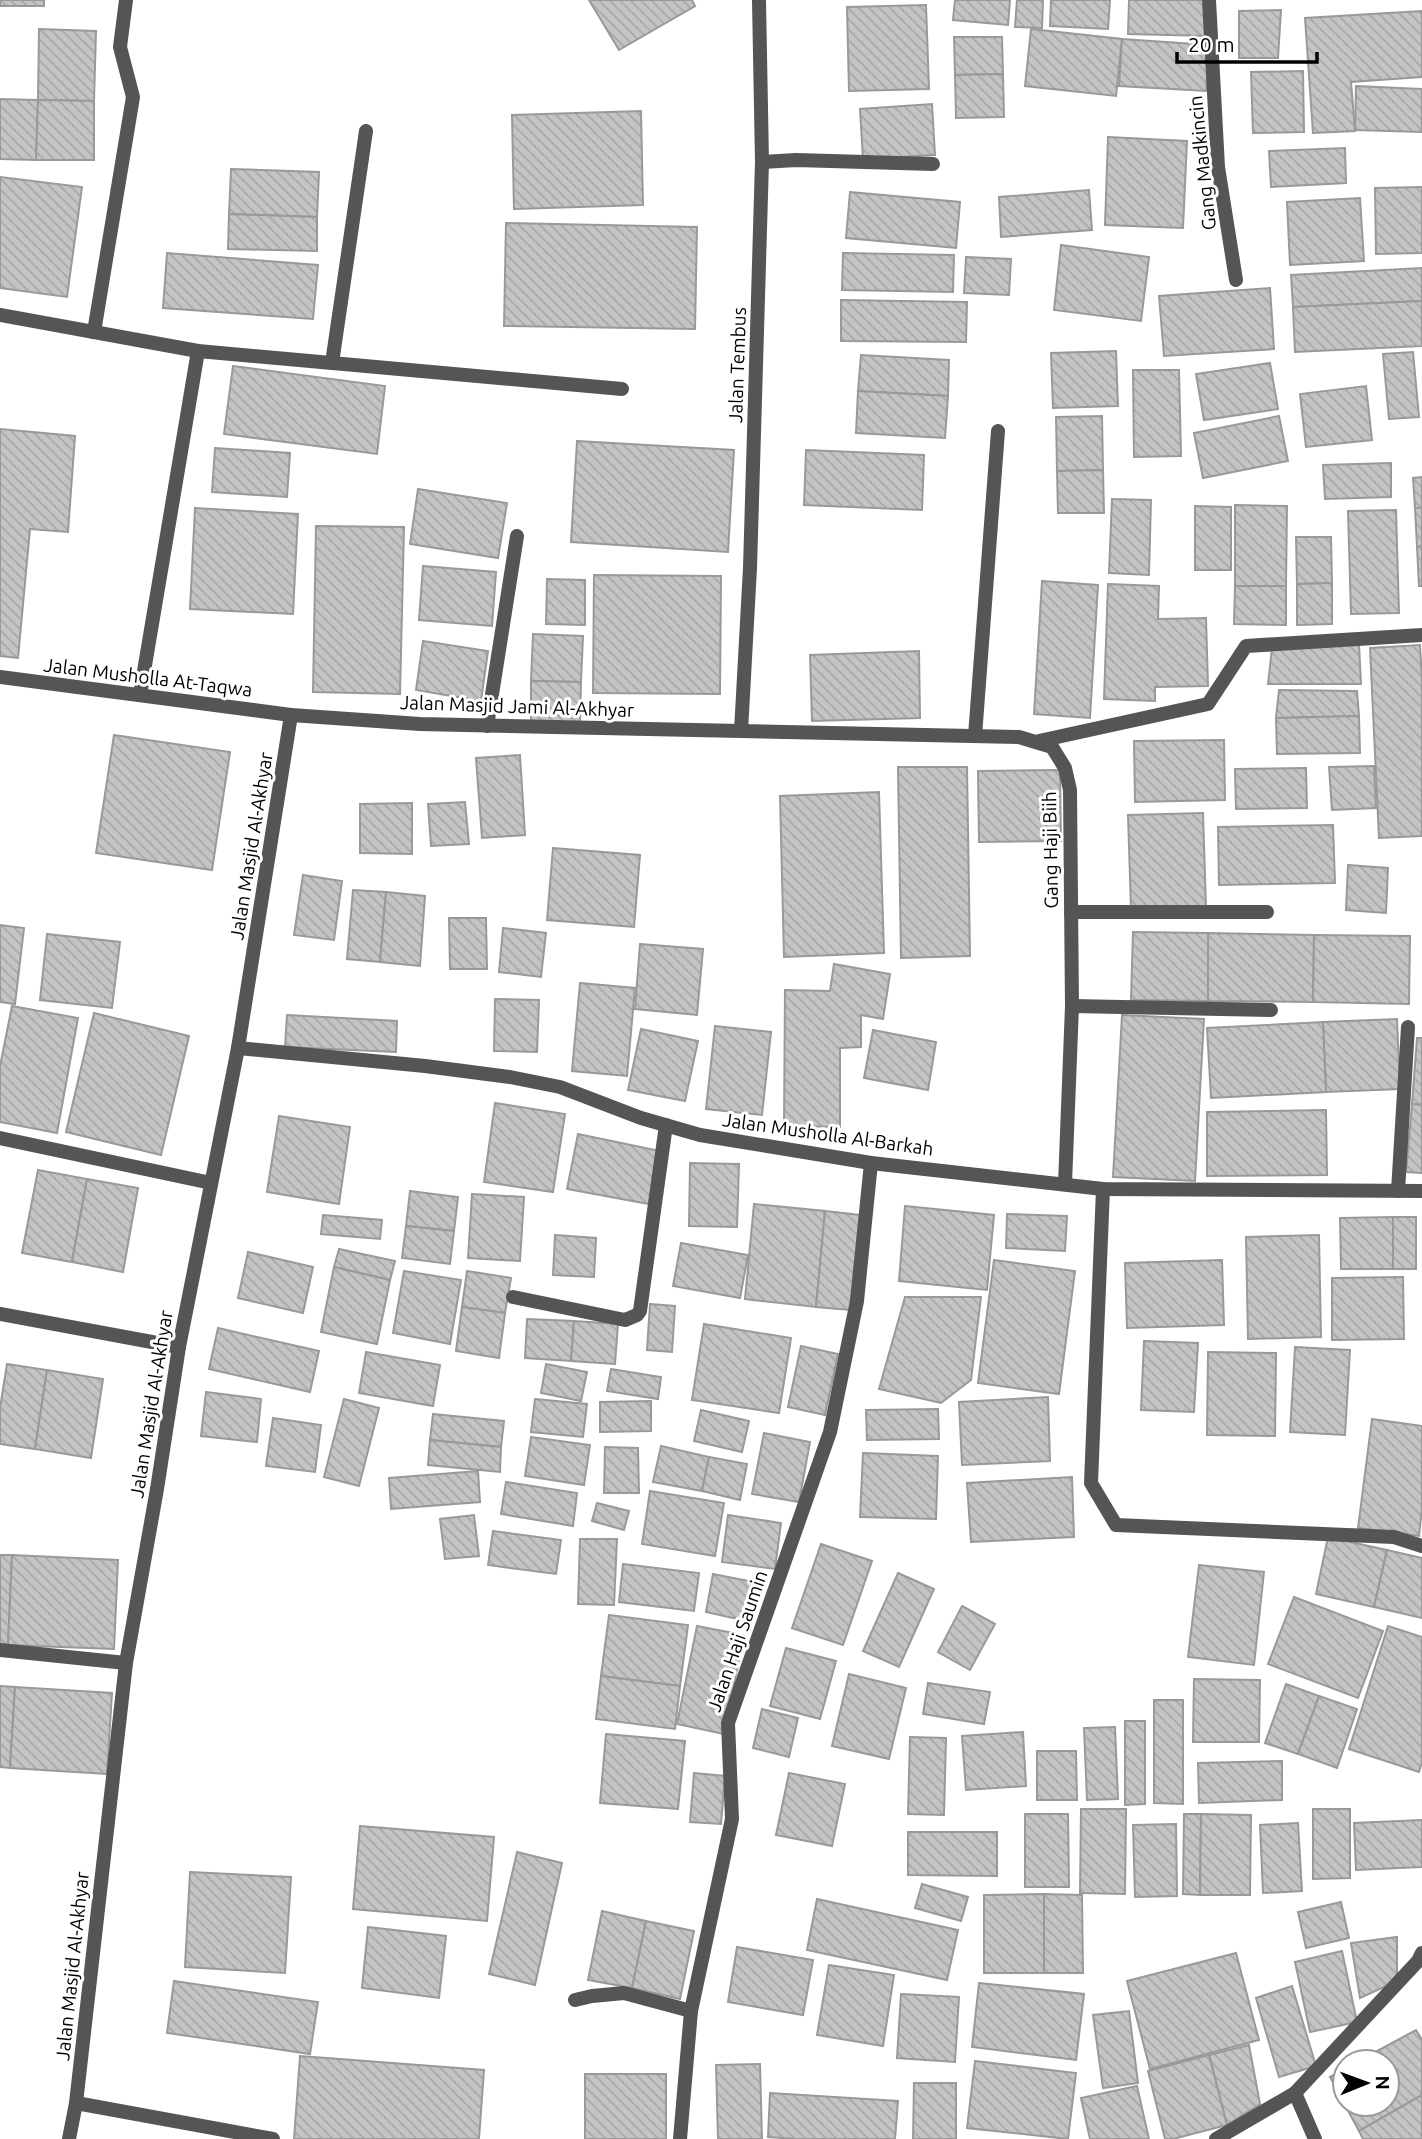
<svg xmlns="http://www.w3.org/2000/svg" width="1422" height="2139" font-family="Ubuntu,sans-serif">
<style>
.building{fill:url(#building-back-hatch);stroke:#999;stroke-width:2}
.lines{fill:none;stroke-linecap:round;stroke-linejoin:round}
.lane{stroke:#555;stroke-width:14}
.street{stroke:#555;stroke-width:14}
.labels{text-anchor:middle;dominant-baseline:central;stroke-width:6;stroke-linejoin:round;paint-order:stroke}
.street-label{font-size:19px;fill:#000;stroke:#fff}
</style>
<defs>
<pattern id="building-back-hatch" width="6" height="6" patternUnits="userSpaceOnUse" patternTransform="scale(1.75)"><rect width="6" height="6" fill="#c4c4c4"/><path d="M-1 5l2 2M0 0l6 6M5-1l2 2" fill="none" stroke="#a7a7a7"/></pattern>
</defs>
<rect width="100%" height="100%" fill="#fff"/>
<!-- building -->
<g class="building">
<rect x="0" y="0" width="44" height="6"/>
<path d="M589,0H692L695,6L619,50Z"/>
<path d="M955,0H1010L1008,25L953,20Z"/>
<path d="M1017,0H1043L1042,28L1015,27Z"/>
<path d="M1051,0H1110L1108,29L1050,26Z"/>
<path d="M1129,0H1207V36L1128,34Z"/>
<path d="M926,5L929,89L849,91L847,7Z"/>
<path d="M1281,10L1278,58H1239V11Z"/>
<path d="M1422,11V77L1351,82L1355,131L1313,133L1305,18Z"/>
<path d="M39,29L96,31L94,101L38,100Z"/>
<path d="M1031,29L1122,39L1116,96L1025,86Z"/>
<path d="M954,37H1002L1003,74L955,75Z"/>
<path d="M1122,39L1209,45L1206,91L1119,86Z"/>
<path d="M1303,71L1304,132L1253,133L1251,72Z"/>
<path d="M1003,74L1004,117L956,118L955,75Z"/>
<path d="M1356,86L1422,89V132L1355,130Z"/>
<path d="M0,99L38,100L36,160L0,159Z"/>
<path d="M38,100L94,101V160H36Z"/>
<path d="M932,104L935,155L863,159L860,109Z"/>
<path d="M641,111L643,205L514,209L512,115Z"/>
<path d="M1108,137L1187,141L1183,228L1105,225Z"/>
<path d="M1345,148L1346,183L1271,187L1269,151Z"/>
<path d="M231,169L319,172L317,217L229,214Z"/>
<path d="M0,177L82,187L67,297L0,288Z"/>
<path d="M1422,187V253L1376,254L1375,188Z"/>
<path d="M1089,190L1092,230L1001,237L999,197Z"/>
<path d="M850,192L960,202L956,248L846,238Z"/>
<path d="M1360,198L1364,261L1290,265L1287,202Z"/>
<path d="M229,214L317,217V251L228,249Z"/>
<path d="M506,223L697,227L695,329L504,326Z"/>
<path d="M1061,245L1149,257L1141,321L1054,310Z"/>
<path d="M167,253L318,265L313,319L163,308Z"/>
<path d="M843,253L954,255L953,292L842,290Z"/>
<path d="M966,257L1011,259L1009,295L964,293Z"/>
<path d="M1422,268V301L1293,307L1291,275Z"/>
<path d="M1270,288L1274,349L1164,356L1159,296Z"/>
<path d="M841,300L967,302L966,342L841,341Z"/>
<path d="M1422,301V346L1295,352L1293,307Z"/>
<path d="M1116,351L1118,406L1053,408L1051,353Z"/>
<path d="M1413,352L1419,417L1389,419L1383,354Z"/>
<path d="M861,355L949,360L948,396L858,391Z"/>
<path d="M1270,363L1278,409L1204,420L1196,374Z"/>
<path d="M233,366L385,386L377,454L224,434Z"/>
<path d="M1133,370H1179L1181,456L1134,457Z"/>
<path d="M1366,386L1372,440L1306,447L1300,394Z"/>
<path d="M858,391L948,396L945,438L856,433Z"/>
<path d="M1102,416L1103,470L1057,471L1056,417Z"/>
<path d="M1279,416L1288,461L1203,478L1194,433Z"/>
<path d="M0,429L75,436L68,532L30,529L18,658L0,656Z"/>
<path d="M577,441L734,450L728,552L571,542Z"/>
<path d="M215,448L290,453L287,497L212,492Z"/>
<path d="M806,450L924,455L922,510L804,505Z"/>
<path d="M1391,463V497L1325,499L1323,465Z"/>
<path d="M1103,470L1104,513H1058L1057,471Z"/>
<path d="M1422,477V508H1415L1413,478Z"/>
<path d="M418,489L507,503L498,558L410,544Z"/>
<path d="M1112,499L1151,500L1149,575L1109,573Z"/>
<path d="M1235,505L1287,506L1286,586H1235Z"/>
<path d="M1195,506L1231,507V570H1195Z"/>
<path d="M195,508L298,514L293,614L190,609Z"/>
<path d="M1415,508H1422V546L1417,547Z"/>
<path d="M1396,510L1399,613L1351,614L1348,511Z"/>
<path d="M316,526L404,527L400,694L313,692Z"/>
<path d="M1296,537H1331L1332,583L1297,584Z"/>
<path d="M1422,546V586H1419L1417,547Z"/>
<path d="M423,566L496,572L492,626L419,620Z"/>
<path d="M594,575L721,576L720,694L593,693Z"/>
<path d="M547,579L585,580V625L546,624Z"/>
<path d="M1042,581L1098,585L1090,718L1034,714Z"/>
<path d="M1332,583V624L1297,625V584Z"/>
<path d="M1108,584L1159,586L1158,619L1206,618L1208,686L1155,687V701L1104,699Z"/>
<path d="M1235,586H1286V625L1234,624Z"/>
<path d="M533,634L583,636L581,682L531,681Z"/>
<path d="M423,641L488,651L481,701L416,690Z"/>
<path d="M1359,644L1361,684H1268L1272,648Z"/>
<path d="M1420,645L1422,680V836L1379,838L1370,648Z"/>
<path d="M919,651L920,718L812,721L810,655Z"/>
<path d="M531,681L581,682L580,724L531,723Z"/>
<path d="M1279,690L1357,691L1359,716L1276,718Z"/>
<path d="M1359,716L1360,753L1277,754L1276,718Z"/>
<path d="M114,735L230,752L212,870L96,853Z"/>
<path d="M1224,740L1225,800L1135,802L1134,741Z"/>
<path d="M520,755L525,835L482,838L476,758Z"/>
<path d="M1374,766L1376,808L1332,810L1329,767Z"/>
<path d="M898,767H967L970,956L901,958Z"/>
<path d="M1306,768L1307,808L1236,809L1235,769Z"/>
<path d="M1060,770L1061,841L979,842L978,771Z"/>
<path d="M879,792L884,953L784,957L780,796Z"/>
<path d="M465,802L469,844L431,846L428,804Z"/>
<path d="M412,803V854L360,853V804Z"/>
<path d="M1203,813L1206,907L1131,909L1128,815Z"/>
<path d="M1333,825L1335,883L1219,885L1218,827Z"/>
<path d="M553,848L640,855L634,927L547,920Z"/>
<path d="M1348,865L1388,868L1386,913L1346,910Z"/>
<path d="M303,875L342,881L334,940L294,935Z"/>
<path d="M353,890L386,892L380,962L347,959Z"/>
<path d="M386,892L425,896L420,966L380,962Z"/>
<path d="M449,918H486L487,969H450Z"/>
<path d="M0,925L24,928L15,1004L0,1002Z"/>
<path d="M503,928L546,933L541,977L499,972Z"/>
<path d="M1133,932L1208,933V1001L1131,1000Z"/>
<path d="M1208,933L1314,935L1313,1002L1208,1001Z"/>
<path d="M47,934L120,942L112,1008L40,1000Z"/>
<path d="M1314,935L1410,936L1409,1004L1313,1002Z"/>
<path d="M640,944L703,949L697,1015L635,1009Z"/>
<path d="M834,964L890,974L883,1019L861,1015V1047L840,1048V1127L784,1126L785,990L830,991Z"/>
<path d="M580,983L635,988L627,1076L572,1071Z"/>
<path d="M495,999L539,1000L537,1052L494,1051Z"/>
<path d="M12,1006L78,1018L57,1133L0,1122V1066Z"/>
<path d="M94,1013L189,1036L161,1155L66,1132Z"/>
<path d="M287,1015L397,1021L396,1052L285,1047Z"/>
<path d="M1122,1015L1204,1019L1195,1181L1113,1177Z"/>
<path d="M1397,1019L1400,1089L1326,1092L1323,1022Z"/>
<path d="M1323,1022L1326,1092L1211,1098L1207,1028Z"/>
<path d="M715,1026L771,1032L762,1115L706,1109Z"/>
<path d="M641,1029L698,1041L685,1101L628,1090Z"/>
<path d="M873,1030L936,1042L928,1090L864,1078Z"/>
<path d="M1417,1038H1422V1105L1412,1104Z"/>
<path d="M495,1103L565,1114L553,1192L484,1182Z"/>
<path d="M1412,1104L1422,1105V1173L1406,1172Z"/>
<path d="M1326,1110L1327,1175L1207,1176V1112Z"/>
<path d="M279,1116L350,1127L339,1204L267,1192Z"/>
<path d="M578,1134L660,1151L649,1204L567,1189Z"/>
<path d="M690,1163L739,1164L737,1227L689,1226Z"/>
<path d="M38,1170L87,1179L72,1262L22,1253Z"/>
<path d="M87,1179L138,1188L123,1272L72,1262Z"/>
<path d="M410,1191L458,1197L454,1231L406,1226Z"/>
<path d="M472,1194L524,1197L520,1261L468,1258Z"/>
<path d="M754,1204L825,1211L816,1307L745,1299Z"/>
<path d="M905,1206L994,1215L987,1290L899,1281Z"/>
<path d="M825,1211L860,1215L850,1310L816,1307Z"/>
<path d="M1007,1214L1067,1216L1065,1251L1006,1248Z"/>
<path d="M323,1215L382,1220L380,1239L321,1234Z"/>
<path d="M1393,1217V1269H1341L1340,1218Z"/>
<rect x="1393" y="1217" width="23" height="52"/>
<path d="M406,1226L454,1231L450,1264L402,1258Z"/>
<path d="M555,1235L596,1238L594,1277L553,1275Z"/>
<path d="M1319,1235L1321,1337L1248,1339L1246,1237Z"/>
<path d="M681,1243L748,1255L740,1298L673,1286Z"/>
<path d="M339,1249L395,1261L390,1280L334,1267Z"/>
<path d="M248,1252L313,1267L303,1313L238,1298Z"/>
<path d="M994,1260L1075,1271L1059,1394L978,1383Z"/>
<path d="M1222,1260L1224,1325L1127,1328L1125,1263Z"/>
<path d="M334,1267L390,1280L377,1344L321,1332Z"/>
<path d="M404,1271L461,1280L450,1344L393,1333Z"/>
<path d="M467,1271L511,1278L505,1313L462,1307Z"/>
<path d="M1403,1277L1404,1339L1332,1340V1278Z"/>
<path d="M905,1297H981L971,1380L941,1403L879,1389Z"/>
<path d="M650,1304L675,1306L672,1352L647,1350Z"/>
<path d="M462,1307L505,1313L499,1358L456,1351Z"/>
<path d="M527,1319L574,1321L571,1361L525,1358Z"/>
<path d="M574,1321L618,1324L615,1364L571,1361Z"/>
<path d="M704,1324L791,1338L779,1413L692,1400Z"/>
<path d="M218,1328L319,1351L310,1392L209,1369Z"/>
<path d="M1144,1341L1198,1343L1194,1412L1141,1410Z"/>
<path d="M801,1346L838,1354L825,1415L788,1407Z"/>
<path d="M1295,1347L1350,1350L1345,1435L1290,1432Z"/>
<path d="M366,1352L440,1365L433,1406L359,1393Z"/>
<path d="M1208,1352L1276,1353L1275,1436L1207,1435Z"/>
<path d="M7,1364L47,1370L35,1449L0,1444V1408Z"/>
<path d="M546,1364L587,1372L581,1401L541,1393Z"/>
<path d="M611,1369L661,1377L658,1399L607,1391Z"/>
<path d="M47,1370L103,1379L91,1458L35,1449Z"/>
<path d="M206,1392L261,1399L257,1442L201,1436Z"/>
<path d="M1048,1397L1050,1461L962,1465L959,1402Z"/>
<path d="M344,1399L379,1408L359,1486L324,1477Z"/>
<path d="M535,1399L587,1404L583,1437L531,1432Z"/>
<path d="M651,1401V1431L600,1432V1402Z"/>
<path d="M938,1409L939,1439L867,1440L866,1410Z"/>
<path d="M701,1410L749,1421L742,1452L694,1441Z"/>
<path d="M433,1414L504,1421L501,1447L430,1440Z"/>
<path d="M273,1418L321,1425L315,1472L266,1466Z"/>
<path d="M1372,1419L1422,1426V1509L1419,1536L1358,1528Z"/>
<path d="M764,1433L810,1442L799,1502L752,1494Z"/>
<path d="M531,1437L590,1445L584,1485L525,1476Z"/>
<path d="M430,1440L501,1447L500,1472L428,1465Z"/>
<path d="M661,1446L709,1457L702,1491L653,1482Z"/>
<path d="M605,1447L638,1448L639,1493H604Z"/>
<path d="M863,1453L938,1456L936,1519L860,1517Z"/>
<path d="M709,1457L747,1464L740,1500L702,1491Z"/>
<path d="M478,1471L480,1502L391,1509L389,1478Z"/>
<path d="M1072,1477L1074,1537L971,1542L967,1483Z"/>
<path d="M506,1482L577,1493L573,1526L501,1514Z"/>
<path d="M650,1491L724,1503L715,1556L642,1544Z"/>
<path d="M597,1503L629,1511L624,1530L592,1521Z"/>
<path d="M474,1515L479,1556L445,1559L440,1519Z"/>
<path d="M728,1515L781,1523L775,1569L722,1562Z"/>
<path d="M493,1531L561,1540L556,1574L488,1565Z"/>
<path d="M1328,1537L1387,1550L1374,1607L1316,1594Z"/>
<path d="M580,1539H617L614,1605L578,1604Z"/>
<path d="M821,1544L872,1561L843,1645L792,1628Z"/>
<path d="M1387,1550L1422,1558V1618L1374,1607Z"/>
<path d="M0,1555H12L8,1645L0,1644Z"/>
<path d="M12,1555L118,1560L114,1649L8,1645Z"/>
<path d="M623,1564L699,1573L694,1611L619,1602Z"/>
<path d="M1199,1565L1264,1572L1254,1665L1188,1657Z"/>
<path d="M898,1573L934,1589L899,1667L863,1651Z"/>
<path d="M713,1574L759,1583L751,1622L706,1612Z"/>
<path d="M1294,1597L1383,1631L1358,1698L1268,1664Z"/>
<path d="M962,1606L995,1624L970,1670L938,1652Z"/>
<path d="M609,1615L688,1625L680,1686L601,1676Z"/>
<path d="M697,1626L744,1635L724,1734L677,1724Z"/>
<path d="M1388,1626L1422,1637V1762L1419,1772L1349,1749Z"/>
<path d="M786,1648L836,1661L820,1719L770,1706Z"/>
<path d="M849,1674L906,1688L889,1759L832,1746Z"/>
<path d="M601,1676L680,1686L675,1729L596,1719Z"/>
<path d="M1194,1679L1260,1680L1259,1742H1193Z"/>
<path d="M928,1683L990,1692L984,1724L923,1714Z"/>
<path d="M1286,1684L1319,1696L1298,1754L1265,1743Z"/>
<path d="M0,1686L15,1687L10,1768L0,1767Z"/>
<path d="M15,1687L112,1693L107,1774L10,1768Z"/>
<path d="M1319,1696L1357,1709L1337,1768L1298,1754Z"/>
<path d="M1154,1700H1183V1804L1154,1803Z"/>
<path d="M762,1709L798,1718L789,1757L753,1748Z"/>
<path d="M1125,1721H1145V1804L1125,1805Z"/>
<path d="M1115,1727L1118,1799L1087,1800L1084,1728Z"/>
<path d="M1023,1732L1026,1786L966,1790L962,1736Z"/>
<path d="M606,1734L685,1741L678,1809L600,1803Z"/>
<path d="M910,1737L946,1738L944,1815L908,1814Z"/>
<path d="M1037,1751H1076L1077,1800H1037Z"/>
<path d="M1282,1761V1800L1199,1803L1198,1763Z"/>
<path d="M694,1773L725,1776L721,1824L690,1822Z"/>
<path d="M789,1773L845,1784L832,1846L776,1835Z"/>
<path d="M1081,1809H1126L1125,1894L1080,1893Z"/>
<path d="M1313,1809H1350V1878L1313,1879Z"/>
<path d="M1025,1814H1068L1069,1887H1025Z"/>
<path d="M1184,1814H1201L1200,1895L1183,1894Z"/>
<path d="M1201,1814L1251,1815L1250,1895H1200Z"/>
<path d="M1422,1820V1867L1356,1870L1354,1823Z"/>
<path d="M1298,1823L1302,1891L1263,1893L1260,1825Z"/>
<path d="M1176,1824L1177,1896L1135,1897L1133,1825Z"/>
<path d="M360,1826L494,1837L487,1921L353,1909Z"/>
<path d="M908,1832H997V1876L908,1875Z"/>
<path d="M517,1852L562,1863L535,1985L489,1974Z"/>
<path d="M190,1872L291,1877L285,1973L185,1967Z"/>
<path d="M922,1884L968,1897L961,1921L915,1908Z"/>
<path d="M1044,1894L1082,1895L1083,1973H1044Z"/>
<path d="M1044,1894V1973H984V1895Z"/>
<path d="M817,1899L958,1930L947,1980L807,1950Z"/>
<path d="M1341,1902L1349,1938L1306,1948L1298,1912Z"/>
<path d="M602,1911L646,1921L632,1988L588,1980Z"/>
<path d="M646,1921L694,1931L680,1999L632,1988Z"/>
<path d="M368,1927L446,1936L439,1998L362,1988Z"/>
<path d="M1397,1937V1981L1360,1998L1351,1943Z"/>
<path d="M737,1947L813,1960L803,2015L728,2002Z"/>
<path d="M1342,1951L1357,2022L1310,2032L1295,1962Z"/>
<path d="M1236,1953L1259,2040L1150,2069L1127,1981Z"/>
<path d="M829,1965L894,1975L883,2046L817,2035Z"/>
<path d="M174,1981L318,2002L310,2054L167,2033Z"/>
<path d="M979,1983L1084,1994L1076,2060L972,2047Z"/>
<path d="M1292,1986L1316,2066L1279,2077L1256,1998Z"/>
<path d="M901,1994L959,1997L955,2062L897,2058Z"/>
<path d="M1129,2011L1138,2083L1103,2088L1093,2015Z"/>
<path d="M1416,2030L1422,2040V2095L1359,2131L1330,2077L1345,2069V2104H1387V2062H1357Z"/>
<path d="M1249,2045L1260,2104L1227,2125L1209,2055Z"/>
<path d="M1209,2055L1227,2125L1173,2139H1165L1148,2071Z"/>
<path d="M300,2056L484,2070L479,2139H294Z"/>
<path d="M975,2061L1076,2073L1068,2139L967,2128Z"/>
<path d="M760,2064L762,2139H718L716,2065Z"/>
<rect x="585" y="2074" width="81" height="65"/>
<path d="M914,2083H956V2139H913Z"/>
<path d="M1137,2086L1149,2139H1090L1081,2098Z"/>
<path d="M770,2093L898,2101L895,2139H796L768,2137Z"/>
<path d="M1422,2095V2139H1363L1359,2131Z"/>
</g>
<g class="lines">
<!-- lane -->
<path class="lane" d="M762,162L796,160L933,164"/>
<!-- street -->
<g class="street">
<path d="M1209,0L1218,167L1236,280"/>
<path d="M0,315L198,351L622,389"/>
<path d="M94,332L133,97L120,47L126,0"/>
<path d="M332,363L366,131"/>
<path d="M0,677L291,715L420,724L1019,737L1052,747L1065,768L1070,790L1072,1006L1065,1184"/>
<path d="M140,695L198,351"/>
<path d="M487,726L517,536"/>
<path d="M741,731L750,568L762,162L759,0"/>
<path d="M975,736L998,431"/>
<path d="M1039,741L1208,704L1246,646L1422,635"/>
<path d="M1071,912H1267"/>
<path d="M1072,1006L1271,1010"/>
<path d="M238,1048L425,1066L510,1077L560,1087L641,1118L700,1135L871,1163L1103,1189L1422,1191"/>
<path d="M0,1138L211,1183"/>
<path d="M1103,1189L1091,1483L1116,1525L1394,1537L1422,1546"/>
<path d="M1398,1191L1408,1027"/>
<path d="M513,1297L625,1320L637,1315L640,1311L666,1125"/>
<path d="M0,1314L179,1347"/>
<path d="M0,1650L126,1663"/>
<path d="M575,2000L592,1996L624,1993L691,2011"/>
<path d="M1295,2093L1315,2139"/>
<path d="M76,2103L273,2139"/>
<path d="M69,2139L76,2103L126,1663L157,1489L179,1347L238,1048L291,715"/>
<path d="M680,2139L691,2011L732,1819L728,1723L830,1432L857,1301L871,1163"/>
<path d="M1216,2139L1295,2093L1418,1961L1422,1953"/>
</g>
</g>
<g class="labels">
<!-- street labels -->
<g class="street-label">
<text transform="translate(1202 163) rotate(-96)">Gang Madkincin</text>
<text transform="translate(737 365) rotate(-88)">Jalan Tembus</text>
<text transform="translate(148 677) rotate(7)">Jalan Musholla At-Taqwa</text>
<text transform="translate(517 706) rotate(2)">Jalan Masjid Jami Al-Akhyar</text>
<text transform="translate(251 846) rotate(-81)">Jalan Masjid Al-Akhyar</text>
<text transform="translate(1050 850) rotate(-91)">Gang Haji Biih</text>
<text transform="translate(828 1134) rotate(8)">Jalan Musholla Al-Barkah</text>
<text transform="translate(151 1404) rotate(-81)">Jalan Masjid Al-Akhyar</text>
<text transform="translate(737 1641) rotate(-71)">Jalan Haji Saumin</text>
<text transform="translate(72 1966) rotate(-84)">Jalan Masjid Al-Akhyar</text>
</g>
</g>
<!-- north arrow -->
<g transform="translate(1366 2083) rotate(89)"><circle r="33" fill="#ffffff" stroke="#999999" stroke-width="2"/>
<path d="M0-5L12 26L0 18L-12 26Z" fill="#000000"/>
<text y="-10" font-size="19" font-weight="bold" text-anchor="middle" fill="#000000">N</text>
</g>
<!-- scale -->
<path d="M1177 52v10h140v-10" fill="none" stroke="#000000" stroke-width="3.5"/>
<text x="1188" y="52" font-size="21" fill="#000000" stroke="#ffffff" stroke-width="5" paint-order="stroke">20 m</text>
</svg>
